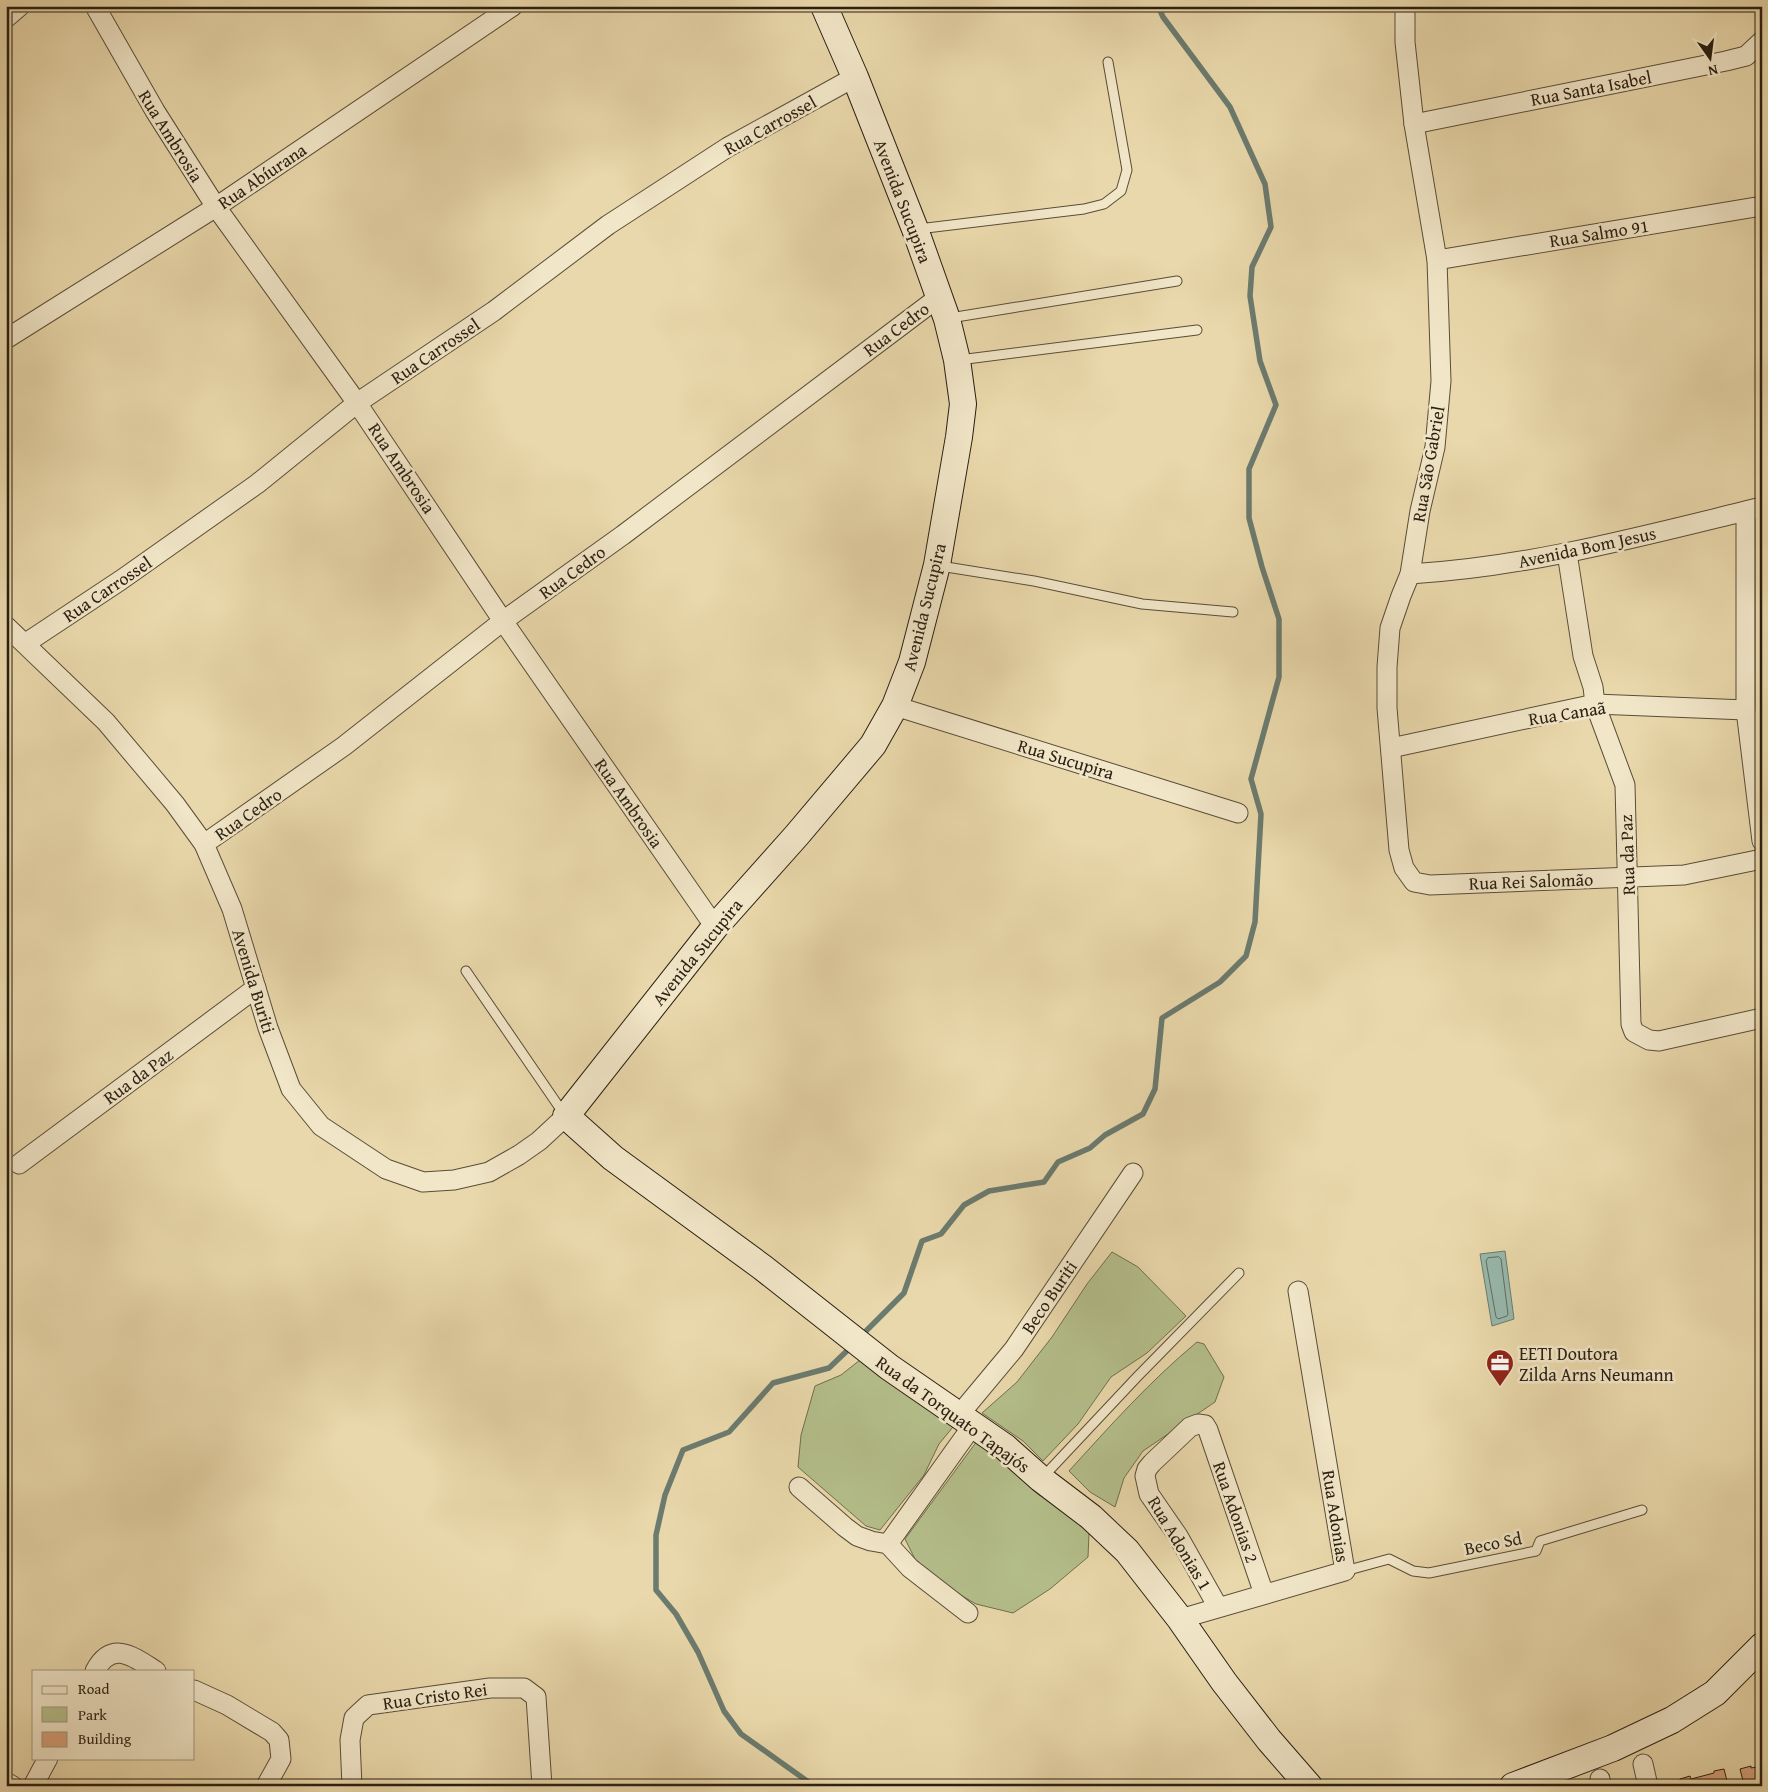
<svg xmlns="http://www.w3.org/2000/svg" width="1768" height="1792" font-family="'Gentium Book Plus',serif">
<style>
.green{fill:#b4bf8b;stroke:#6f6f4e}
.water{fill:#97b9ad;stroke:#6b7b6f}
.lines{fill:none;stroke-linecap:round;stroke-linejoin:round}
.shore{stroke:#606c5f;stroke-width:1}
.stream{stroke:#6b7b6f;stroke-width:5.5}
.building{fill:#d8a17b;stroke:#2a1f11}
.lane-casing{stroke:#5a4d38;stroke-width:11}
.street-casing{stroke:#5a4d38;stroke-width:21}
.secondary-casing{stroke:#2a1f11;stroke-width:28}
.lane{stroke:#f1e6c8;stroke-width:9}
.street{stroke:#f1e6c8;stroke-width:19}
.secondary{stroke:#f1e6c8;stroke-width:26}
.labels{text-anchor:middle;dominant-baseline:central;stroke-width:5;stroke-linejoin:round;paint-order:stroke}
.street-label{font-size:18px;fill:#2a1f11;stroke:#f1e6c8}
.poi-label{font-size:18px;fill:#2a1f11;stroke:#f1e6c8;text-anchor:start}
</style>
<rect width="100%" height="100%" fill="#e9d8ab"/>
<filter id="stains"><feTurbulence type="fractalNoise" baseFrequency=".004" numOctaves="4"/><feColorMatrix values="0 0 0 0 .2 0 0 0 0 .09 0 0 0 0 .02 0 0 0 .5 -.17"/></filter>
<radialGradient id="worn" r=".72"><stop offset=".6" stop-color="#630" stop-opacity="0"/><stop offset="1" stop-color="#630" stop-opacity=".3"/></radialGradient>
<!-- green -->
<g class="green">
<path d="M1112,1252L1138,1267L1186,1316L1147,1353L1111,1377L1078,1424L1043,1461L1023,1441L982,1413L1017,1382L1052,1337L1087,1284Z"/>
<path d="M1197,1342L1204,1344L1224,1377L1215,1402L1143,1451L1124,1478L1115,1507L1090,1492L1069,1471C1110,1426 1150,1381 1197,1342Z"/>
<path d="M860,1360L953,1427L939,1444L924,1475L880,1530L866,1526L798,1467L801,1435L815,1386L841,1375Z"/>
<path d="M977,1441L1039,1495L1062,1505L1089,1533L1088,1557L1050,1589L1013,1613L976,1604L945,1586L915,1559L905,1539Z"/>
</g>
<!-- water -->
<path class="water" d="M1505,1251L1514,1319L1492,1326L1480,1254Z"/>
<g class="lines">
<!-- shore -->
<path class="shore" d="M1499,1257L1501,1259L1508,1314L1507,1316L1498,1319L1496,1317L1486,1261L1488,1258Z"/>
<!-- stream -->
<g class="stream">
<path d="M861,1336L904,1293L922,1241L941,1234L964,1205L989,1191L1044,1182L1058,1162L1090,1148L1105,1135L1143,1114L1155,1089L1162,1018L1220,982L1246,956L1255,922L1261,814L1251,779L1279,677V619L1262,567L1249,518V469L1276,405L1260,361L1250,296L1252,267L1271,227L1265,184L1230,107L1163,17L1158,6"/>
<path d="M814,1786L741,1734L724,1711L698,1652L676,1614L656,1590V1535L665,1495L683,1450L729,1432L773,1383L829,1368L851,1347"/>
</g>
</g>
<!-- building -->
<g class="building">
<path d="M1751,1766V1768L1762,1766V1781L1744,1785L1740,1769Z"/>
<path d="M1724,1769L1728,1785L1681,1786L1680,1779L1690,1776L1691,1779L1714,1773V1771Z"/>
</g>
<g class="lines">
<!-- lane casing -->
<g class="lane-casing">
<g id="lane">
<path d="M918,229L1084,209L1104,204L1121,191L1127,170L1108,62"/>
<path d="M950,318L1177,281"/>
<path d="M959,360L1197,330"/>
<path d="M940,566L1034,581L1142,604L1233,612"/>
<path d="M466,971L564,1114"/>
<path d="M1043,1477L1137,1377L1239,1273"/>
<path d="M1345,1571L1389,1559L1413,1571L1429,1573L1536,1551L1540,1541L1642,1510"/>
</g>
</g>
<!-- street casing -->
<g class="street-casing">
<g id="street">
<path d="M95,6L155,111L216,207L357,403L503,621L715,927"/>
<path d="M1405,6V42L1414,124L1437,260L1441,381L1435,447L1420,511L1410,574L1401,596L1390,628L1387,667V708L1399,850L1404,868L1414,882L1430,885L1684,875L1762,859"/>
<path d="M6,18L20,6"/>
<path d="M1414,124L1726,61L1746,56L1762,41"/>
<path d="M1437,260L1762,206"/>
<path d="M6,339L216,207L513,6"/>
<path d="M1746,511V710L1762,841"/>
<path d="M1567,553L1583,656L1593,687L1595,704L1625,785L1631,1024L1634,1032L1649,1040L1659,1041L1762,1018"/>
<path d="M1410,574C1530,567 1646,535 1762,507"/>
<path d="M6,626L106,722L175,804L204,844L232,909L268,1028L291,1089L321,1126L386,1169L423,1182L454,1180L489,1172L519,1155L539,1141L566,1116"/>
<path d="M26,643L121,580L257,484L357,403L494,311L608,225L728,147L855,77"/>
<path d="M895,706L1238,813"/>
<path d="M1391,748L1595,704L1746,710"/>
<path d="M204,844L344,746L503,621L623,535L939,297"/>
<path d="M19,1164L256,988"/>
<path d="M959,1415L1014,1349L1133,1173"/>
<path d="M799,1487L845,1527L857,1536L871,1541L888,1544L910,1568L968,1613"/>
<path d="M888,1544L973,1425"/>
<path d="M1218,1607L1178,1536L1149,1494L1145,1476L1147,1469L1152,1463L1190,1427L1198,1424L1205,1425L1208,1430L1264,1594"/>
<path d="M1180,1619L1345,1571L1298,1291"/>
<path d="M95,1671C112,1639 134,1657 156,1671"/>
<path d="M194,1690L227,1705L272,1732L279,1740L281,1759L266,1786"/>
<path d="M1643,1764L1648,1786"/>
<path d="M1600,1779L1601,1786"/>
<path d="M6,1782L13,1786"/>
<path d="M33,1786L48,1758"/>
<path d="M352,1786L350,1740L354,1718L368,1705L490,1688H524L536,1697L542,1786"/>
</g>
</g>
<!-- secondary casing -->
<g class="secondary-casing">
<g id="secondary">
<path d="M824,6L855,77L915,229L947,319L957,360L963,404L959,437L937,565L912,662L895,706L873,745L797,835L715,927L566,1116L613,1158L762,1267L889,1367L1005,1447L1041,1479L1091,1517L1127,1551L1180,1619L1224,1682L1269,1740L1309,1786"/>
<path d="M1513,1786L1613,1748L1672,1720L1715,1693L1762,1646"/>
</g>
</g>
<!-- lane -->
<use href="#lane" class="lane"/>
<!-- street -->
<use href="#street" class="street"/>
<!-- secondary -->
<use href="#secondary" class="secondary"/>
</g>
<!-- icons -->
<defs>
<g id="office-pin" transform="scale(1.4375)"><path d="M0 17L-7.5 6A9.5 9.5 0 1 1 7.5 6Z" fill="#8f2418" stroke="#f1e6c8"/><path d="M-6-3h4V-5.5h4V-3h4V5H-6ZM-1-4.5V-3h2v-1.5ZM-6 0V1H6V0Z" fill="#fff"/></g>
</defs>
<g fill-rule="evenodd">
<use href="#office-pin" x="1500" y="1363"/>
</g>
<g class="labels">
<!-- street labels -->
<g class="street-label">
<text transform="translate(1591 88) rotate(-11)">Rua Santa Isabel</text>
<text transform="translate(770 125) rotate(-29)">Rua Carrossel</text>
<text transform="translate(171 136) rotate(58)">Rua Ambrosia</text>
<text transform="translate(262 176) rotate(-34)">Rua Abíurana</text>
<text transform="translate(903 201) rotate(69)">Avenida Sucupira</text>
<text transform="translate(1599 233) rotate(-9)">Rua Salmo 91</text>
<text transform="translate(896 329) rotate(-37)">Rua Cedro</text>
<text transform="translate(435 351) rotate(-34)">Rua Carrossel</text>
<text transform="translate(1428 464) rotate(-80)">Rua São Gabriel</text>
<text transform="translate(402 468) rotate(56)">Rua Ambrosia</text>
<text transform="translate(1587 547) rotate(-12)">Avenida Bom Jesus</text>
<text transform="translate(572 572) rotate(-36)">Rua Cedro</text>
<text transform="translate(107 589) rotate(-34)">Rua Carrossel</text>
<text transform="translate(924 607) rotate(-76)">Avenida Sucupira</text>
<text transform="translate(1567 713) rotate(-9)">Rua Canaã</text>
<text transform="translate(1066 759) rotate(17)">Rua Sucupira</text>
<text transform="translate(629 803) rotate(55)">Rua Ambrosia</text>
<text transform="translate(248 814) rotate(-35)">Rua Cedro</text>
<text transform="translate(1627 855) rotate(-92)">Rua da Paz</text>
<text transform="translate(1531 881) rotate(-2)">Rua Rei Salomão</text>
<text transform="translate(697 952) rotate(-51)">Avenida Sucupira</text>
<text transform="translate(254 981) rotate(73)">Avenida Buriti</text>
<text transform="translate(138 1076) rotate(-36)">Rua da Paz</text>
<text transform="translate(1049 1297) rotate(-56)">Beco Buriti</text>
<text transform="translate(953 1414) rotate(36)">Rua da Torquato Tapajós</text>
<text transform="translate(1236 1512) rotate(71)">Rua Adonias 2</text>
<text transform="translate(1336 1516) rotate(81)">Rua Adonias</text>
<text transform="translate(1180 1543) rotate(59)">Rua Adonias 1</text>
<text transform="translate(1493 1543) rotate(-11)">Beco Sd</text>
<text transform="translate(435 1696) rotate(-8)">Rua Cristo Rei</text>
</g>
<!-- poi labels -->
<g class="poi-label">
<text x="1519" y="1353">EETI Doutora<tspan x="1519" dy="21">Zilda Arns Neumann</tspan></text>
</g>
</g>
<!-- margin -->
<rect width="1768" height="1792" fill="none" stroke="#e9d8ab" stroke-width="25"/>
<rect x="8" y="8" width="1753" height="1777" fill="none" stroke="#2a1f11" stroke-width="2.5"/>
<rect x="12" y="12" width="1743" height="1767" fill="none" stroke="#2a1f11"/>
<!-- legend -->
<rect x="32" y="1670" width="162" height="90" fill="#f1e6c8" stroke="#a1967f"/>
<rect x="42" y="1686" width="25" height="8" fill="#f1e6c8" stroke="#a1967f"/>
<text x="78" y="1694" font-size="15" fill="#2a1f11">Road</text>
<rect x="42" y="1707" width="25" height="15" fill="#b4bf8b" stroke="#a1967f"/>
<text x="78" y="1720" font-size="15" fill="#2a1f11">Park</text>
<rect x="42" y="1732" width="25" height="15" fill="#d8a17b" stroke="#a1967f"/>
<text x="78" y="1744" font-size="15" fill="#2a1f11">Building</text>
<!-- north arrow -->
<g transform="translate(1710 58) rotate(166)" stroke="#f1e6c8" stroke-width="4" paint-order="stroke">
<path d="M0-4L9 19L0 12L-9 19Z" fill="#2a1f11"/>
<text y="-8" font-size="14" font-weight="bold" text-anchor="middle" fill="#2a1f11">N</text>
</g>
<rect width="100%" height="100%" filter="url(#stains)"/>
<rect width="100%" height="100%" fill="url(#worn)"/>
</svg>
